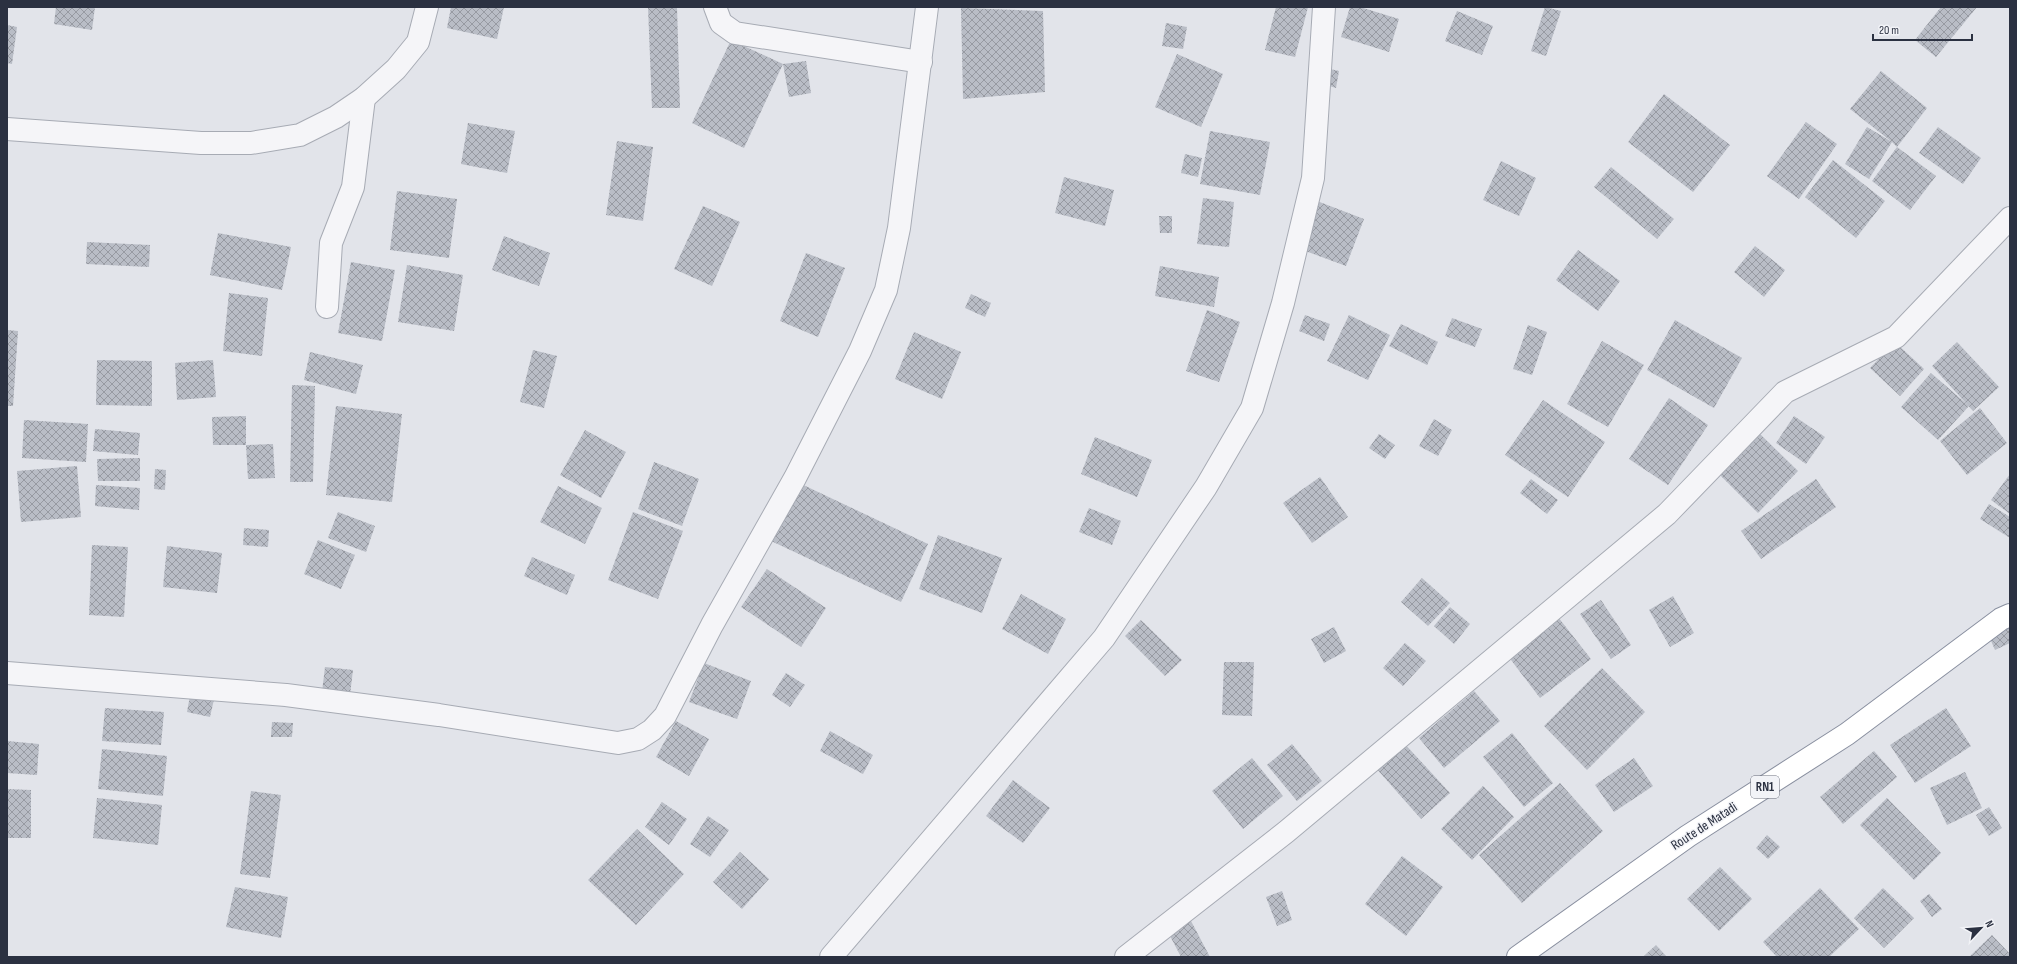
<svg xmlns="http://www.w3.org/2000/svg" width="2017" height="964" font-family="'Sofia Sans Condensed',sans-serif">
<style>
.building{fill:url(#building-cross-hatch)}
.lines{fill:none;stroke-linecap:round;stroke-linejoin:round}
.minor-casing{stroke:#a7abb4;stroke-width:24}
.trunk-casing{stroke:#8a90a0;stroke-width:24}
.minor{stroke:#f5f5f8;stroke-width:22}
.trunk{stroke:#fff;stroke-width:22}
.labels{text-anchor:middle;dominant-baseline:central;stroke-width:3;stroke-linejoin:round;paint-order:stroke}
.shield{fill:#f2f3f7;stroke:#676b78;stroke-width:1}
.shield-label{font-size:13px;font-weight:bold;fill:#2b3141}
.street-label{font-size:14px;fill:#2b3141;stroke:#f2f3f7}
</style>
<defs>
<pattern id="building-cross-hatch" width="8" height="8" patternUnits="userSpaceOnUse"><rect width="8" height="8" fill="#b9bdc6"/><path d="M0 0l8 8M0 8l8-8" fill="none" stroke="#979aa2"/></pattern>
</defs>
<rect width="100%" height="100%" fill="#e2e4ea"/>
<!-- building -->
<g class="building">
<path d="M56,7H95L92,30L54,24Z"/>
<path d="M451,7H504L497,39L447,28Z"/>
<path d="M648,7H677L680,108H652Z"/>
<path d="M1276,7H1308L1295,57L1265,50Z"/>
<path d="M1350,7H1360L1399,19L1389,52L1341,37Z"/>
<path d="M1545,7L1561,11L1546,56L1531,51Z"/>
<path d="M1941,7H1977L1936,57L1915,40Z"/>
<path d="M961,8L1043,11L1045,92L963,99Z"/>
<path d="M1457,11L1493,26L1482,55L1445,41Z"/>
<path d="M1166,23L1187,27L1183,49L1162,46Z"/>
<path d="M7,25L17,27L12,64L7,63Z"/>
<path d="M731,40L783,64L744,148L692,123Z"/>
<path d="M1177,54L1223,74L1201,127L1155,107Z"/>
<path d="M806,61L811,93L789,97L783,64Z"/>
<path d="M1330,69L1339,71L1336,88L1326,85Z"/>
<path d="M1881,71L1927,108L1897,147L1936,176L1910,210L1872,181L1897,147L1892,142L1869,179L1845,164L1867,127L1892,142L1850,109Z"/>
<path d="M1664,94L1730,145L1693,192L1628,142Z"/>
<path d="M1806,122L1837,144L1799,199L1767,176Z"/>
<path d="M468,123L515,131L507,173L461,164Z"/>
<path d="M1938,127L1981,158L1963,184L1919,153Z"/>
<path d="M1210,131L1270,142L1260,195L1200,184Z"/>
<path d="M617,141L653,147L643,221L606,215Z"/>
<path d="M1185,154L1202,158L1198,177L1181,173Z"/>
<path d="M1833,160L1885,201L1856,238L1805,197Z"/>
<path d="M1501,161L1536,178L1519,216L1483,200Z"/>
<path d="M1611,167L1674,219L1657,239L1594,187Z"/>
<path d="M1064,177L1114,190L1105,226L1055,213Z"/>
<path d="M397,191L457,199L449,258L390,250Z"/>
<path d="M1203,198L1234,202L1229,247L1197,244Z"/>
<path d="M1317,201L1364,219L1346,266L1300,249Z"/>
<path d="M703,206L740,222L712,286L674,269Z"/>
<path d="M1159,216H1172V233H1160Z"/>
<path d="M218,233L291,247L282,290L210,275Z"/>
<path d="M504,236L550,253L539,286L492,270Z"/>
<path d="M87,242L150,245L149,267L86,264Z"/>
<path d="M1755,246L1785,270L1764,297L1734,272Z"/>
<path d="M1578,250L1620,281L1598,311L1556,280Z"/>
<path d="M806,253L845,268L818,337L780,321Z"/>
<path d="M351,262L395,270L382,341L338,333Z"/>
<path d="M407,265L463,275L454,331L398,322Z"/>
<path d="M1160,266L1219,277L1214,307L1155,296Z"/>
<path d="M229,293L268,298L262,356L223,351Z"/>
<path d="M971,294L991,303L985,317L965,308Z"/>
<path d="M1207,310L1240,322L1219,382L1186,371Z"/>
<path d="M1305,315L1330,324L1324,341L1299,331Z"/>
<path d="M1349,315L1390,335L1368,380L1327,361Z"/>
<path d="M1452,318L1482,329L1475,347L1445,336Z"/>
<path d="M1675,320L1742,358L1714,408L1647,370Z"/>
<path d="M1401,324L1438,342L1427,365L1389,346Z"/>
<path d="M1528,325L1547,332L1532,375L1513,369Z"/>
<path d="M7,330L18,331L13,406H7Z"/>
<path d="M914,332L961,352L942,399L895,379Z"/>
<path d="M1602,341L1644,365L1608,427L1567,404Z"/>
<path d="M1895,342L1924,369L1900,396L1870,368Z"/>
<path d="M1957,342L1999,387L1973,411L1932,366Z"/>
<path d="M533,350L557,356L544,408L520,402Z"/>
<path d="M310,352L363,365L356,394L304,380Z"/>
<path d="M97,360L152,361V406L96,405Z"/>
<path d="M213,360L216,397L177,400L175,363Z"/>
<path d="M1931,373L1969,406L1938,440L1901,407Z"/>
<path d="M292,385L315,386L313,482H290Z"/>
<path d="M1669,398L1708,425L1668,485L1629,459Z"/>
<path d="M1543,400L1605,442L1568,497L1505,455Z"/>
<path d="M336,406L402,414L392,502L326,495Z"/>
<path d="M1980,408L2007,443L1967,475L1940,441Z"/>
<path d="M246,416V445H213L212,417Z"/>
<path d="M1794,416L1825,437L1806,464L1776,443Z"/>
<path d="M1434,419L1452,430L1438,456L1419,446Z"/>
<path d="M24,420L88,424L86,462L22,458Z"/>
<path d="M95,429L140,433L138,455L93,451Z"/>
<path d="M585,430L626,452L601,498L560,475Z"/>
<path d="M1759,433L1798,471L1758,513L1720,475Z"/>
<path d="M1379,434L1395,445L1385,459L1369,448Z"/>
<path d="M1095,437L1152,460L1137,497L1081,474Z"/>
<path d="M273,444L275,478L248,479L246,445Z"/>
<path d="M140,458V481H98L97,459Z"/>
<path d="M654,462L699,479L682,526L638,509Z"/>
<path d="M77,466L81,517L21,522L17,471Z"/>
<path d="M155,469L166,470L165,490L154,489Z"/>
<path d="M2010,474V514L1991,500Z"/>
<path d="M1320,477L1348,517L1312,543L1283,503Z"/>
<path d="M1531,479L1558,500L1547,514L1520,493Z"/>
<path d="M1816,479L1836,507L1761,559L1741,531Z"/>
<path d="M797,482L928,544L901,602L769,540Z"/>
<path d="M96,485L140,488L139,510L95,506Z"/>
<path d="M558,486L602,508L585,544L540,522Z"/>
<path d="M1989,504L2010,517V538L1980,519Z"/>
<path d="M1089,508L1121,521L1112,545L1079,532Z"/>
<path d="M338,512L375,526L366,552L328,538Z"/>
<path d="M633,512L683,531L658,599L608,580Z"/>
<path d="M244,528L269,530L268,547L243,545Z"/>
<path d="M938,535L1002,558L982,613L919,589Z"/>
<path d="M318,540L355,555L341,589L304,574Z"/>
<path d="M92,545L128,547L124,617L89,615Z"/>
<path d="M167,546L222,553L217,593L163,587Z"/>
<path d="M532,557L575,575L567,595L524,576Z"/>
<path d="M767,569L826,608L801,647L741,607Z"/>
<path d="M1422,578L1450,603L1428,626L1401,602Z"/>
<path d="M1021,594L1066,619L1048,654L1002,629Z"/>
<path d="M1673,596L1694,633L1670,647L1649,610Z"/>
<path d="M1601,600L1631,645L1611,659L1580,614Z"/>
<path d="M1450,607L1470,624L1454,644L1434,626Z"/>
<path d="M1558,617L1591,659L1540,698L1508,656Z"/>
<path d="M1141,620L1182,660L1165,676L1125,636Z"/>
<path d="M2010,624V643L1995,650L1988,634Z"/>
<path d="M1334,627L1346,651L1324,663L1311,639Z"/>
<path d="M1405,643L1426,661L1403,686L1383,668Z"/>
<path d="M1224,662H1254L1252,716L1222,715Z"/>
<path d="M704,663L751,681L737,719L689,702Z"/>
<path d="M325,667L353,670L350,695L322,692Z"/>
<path d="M1602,668L1645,712L1587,770L1544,726Z"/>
<path d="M786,673L805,685L790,707L772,695Z"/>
<path d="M191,690L215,695L210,717L187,712Z"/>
<path d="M1474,691L1500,721L1444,768L1419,738Z"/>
<path d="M105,708L164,712L161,745L102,741Z"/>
<path d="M1946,708L1971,746L1915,783L1890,745Z"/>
<path d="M676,721L709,739L689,776L656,757Z"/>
<path d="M272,722L293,723L292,737H271Z"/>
<path d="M830,731L873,755L863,774L820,751Z"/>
<path d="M1512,733L1553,783L1524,807L1483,757Z"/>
<path d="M7,741L39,744L37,775L7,773Z"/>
<path d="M1403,742L1450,793L1421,819L1375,767Z"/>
<path d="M1292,744L1322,781L1297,801L1267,765Z"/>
<path d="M102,749L167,756L163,796L98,789Z"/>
<path d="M1874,751L1897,777L1843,824L1820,797Z"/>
<path d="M1252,758L1283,796L1243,829L1212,791Z"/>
<path d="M1634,758L1653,786L1614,812L1595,785Z"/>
<path d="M1965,772L1982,808L1947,825L1930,788Z"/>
<path d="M1013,780L1050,808L1023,843L986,816Z"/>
<path d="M1560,783L1603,831L1522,903L1479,855Z"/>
<path d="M1483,786L1514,817L1472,860L1441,829Z"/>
<path d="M7,789L31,790V838H7Z"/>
<path d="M251,791L281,795L270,878L240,874Z"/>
<path d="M97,798L162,805L158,845L93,838Z"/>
<path d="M1887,798L1941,853L1914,880L1860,825Z"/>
<path d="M662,802L687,819L669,845L645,827Z"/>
<path d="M1989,807L2002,828L1989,836L1976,815Z"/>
<path d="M708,816L729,830L710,857L690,844Z"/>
<path d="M637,829L684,874L636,925L588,880Z"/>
<path d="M1767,835L1780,847L1768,859L1756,848Z"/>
<path d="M740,852L769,879L742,909L713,882Z"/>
<path d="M1402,856L1443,887L1406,936L1365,904Z"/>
<path d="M1720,867L1752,899L1719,931L1687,899Z"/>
<path d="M235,887L288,897L281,938L226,927Z"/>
<path d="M1820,888L1859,929L1829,957H1777L1763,942Z"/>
<path d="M1883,888L1914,918L1884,948L1854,918Z"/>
<path d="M1282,891L1292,920L1277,926L1266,897Z"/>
<path d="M1929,894L1942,909L1932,917L1920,901Z"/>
<path d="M1191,921L1210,957H1181L1168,932Z"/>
<path d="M1992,935L2010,954V957H1969Z"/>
<path d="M1656,945L1667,957H1643Z"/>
</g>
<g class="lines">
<!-- minor casing -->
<g class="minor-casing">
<g id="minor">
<path d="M715,7L721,23L735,33L921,62"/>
<path d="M7,129L201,143H251L300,135L336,117L364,98L396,69L418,42L427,7"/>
<path d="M327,307L331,243L353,187L364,98"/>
<path d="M7,673L286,695L439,715L618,743L638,739L652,730L665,716L712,625L795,478L860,351L886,290L899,228L927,7"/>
<path d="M831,957L1104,638L1206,487L1252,408L1283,303L1313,178L1324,7"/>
<path d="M1126,957L1286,832L1667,514L1785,392L1896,337L2010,218"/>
</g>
</g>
<!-- trunk casing -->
<g class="trunk-casing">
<path id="trunk" d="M1518,957L1688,836L1847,734L2001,619L2010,615"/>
</g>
<!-- minor -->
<use href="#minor" class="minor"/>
<!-- trunk -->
<use href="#trunk" class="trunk"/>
</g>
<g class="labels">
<!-- shield labels -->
<rect class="shield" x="1751" y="776" width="28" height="22" rx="3"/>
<g class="shield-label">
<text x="1765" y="787">RN1</text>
</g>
<!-- street labels -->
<g class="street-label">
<text transform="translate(1704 826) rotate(-33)">Route de Matadi</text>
</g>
</g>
<!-- border -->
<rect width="2017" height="964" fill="none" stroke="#2b3141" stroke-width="16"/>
<!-- north arrow -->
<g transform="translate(1981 928) rotate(64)" stroke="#f2f3f7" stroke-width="3" paint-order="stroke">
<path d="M0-3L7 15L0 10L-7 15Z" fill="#2b3141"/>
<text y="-6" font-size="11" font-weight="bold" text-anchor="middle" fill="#2b3141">N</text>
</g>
<!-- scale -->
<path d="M1873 34v6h99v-6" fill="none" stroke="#2b3141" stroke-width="2"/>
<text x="1879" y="34" font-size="12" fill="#2b3141" stroke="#f2f3f7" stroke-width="3" paint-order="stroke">20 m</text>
</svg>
